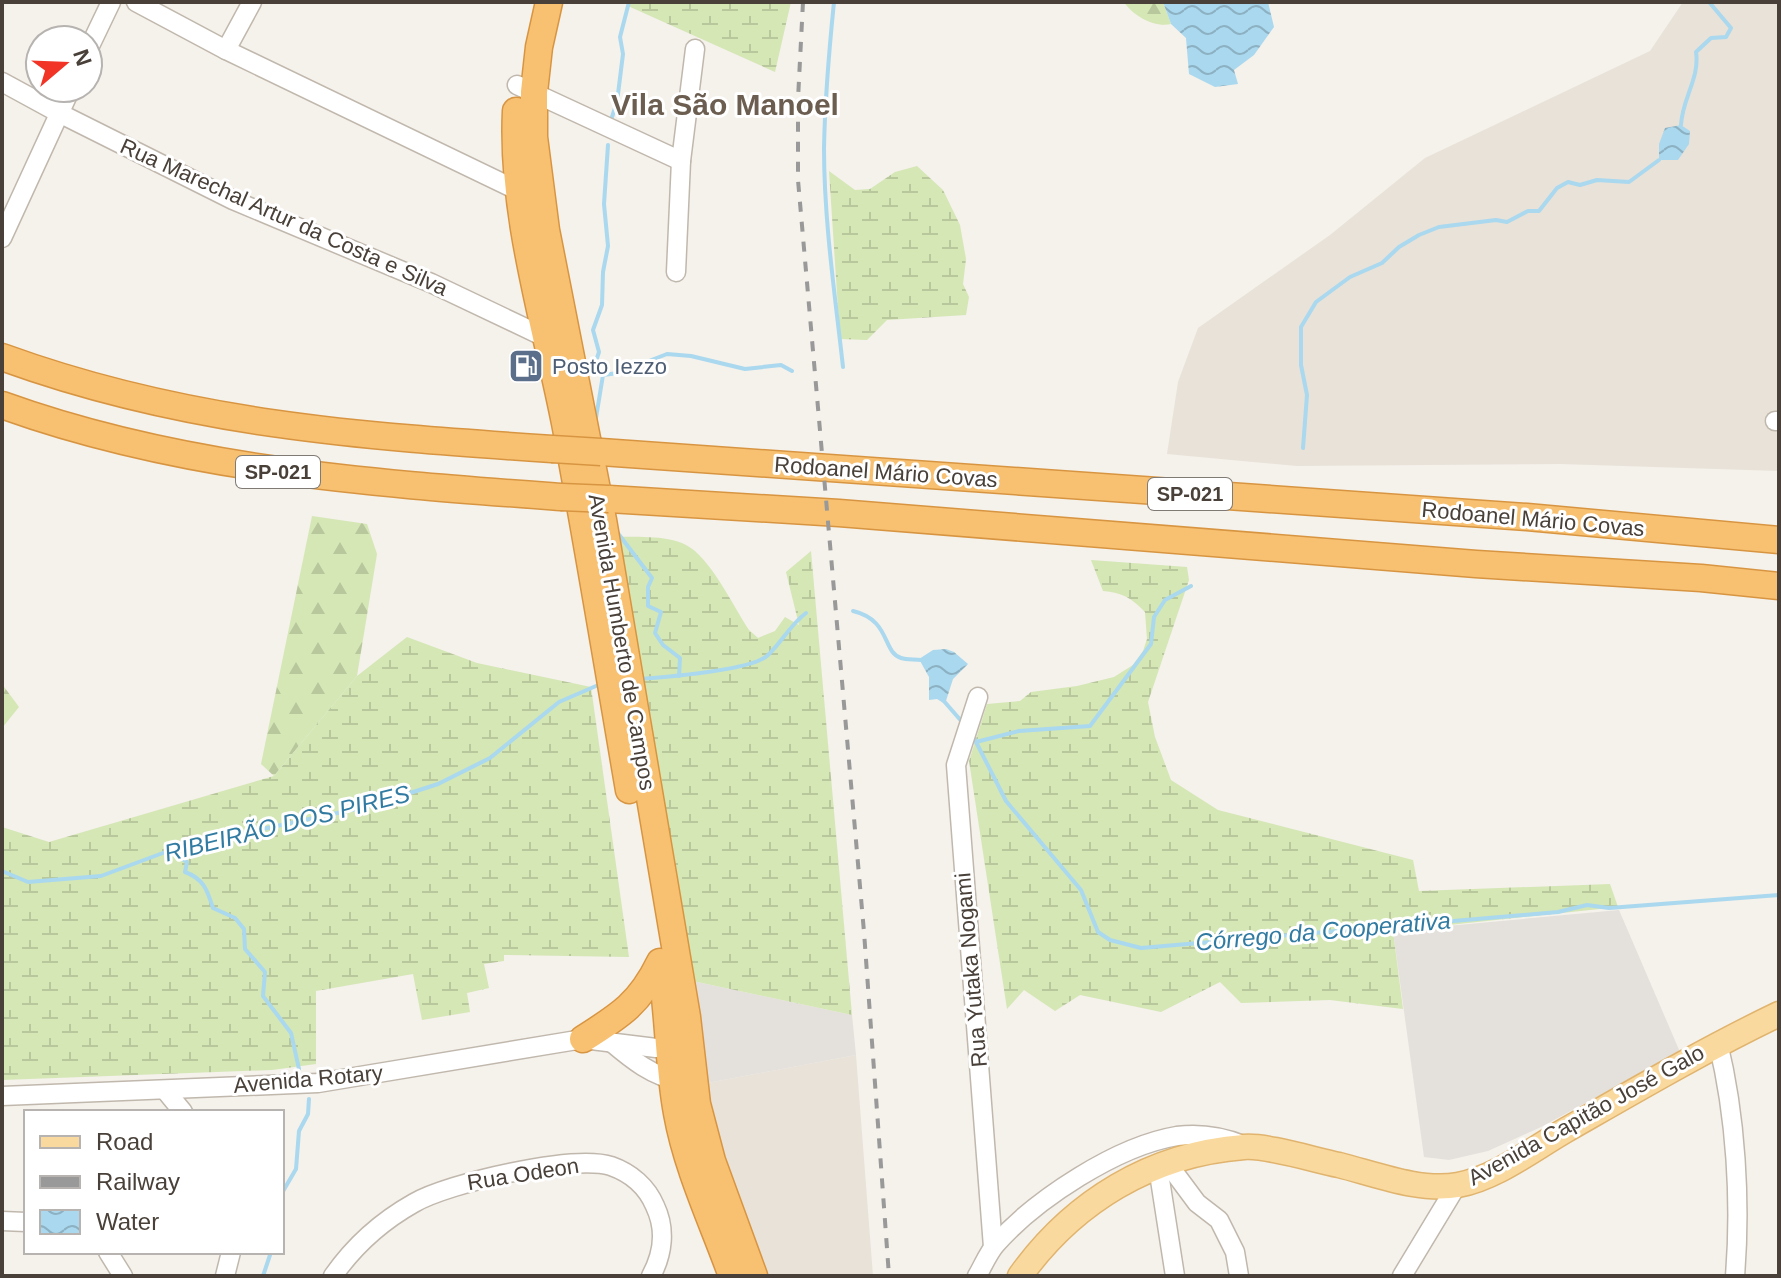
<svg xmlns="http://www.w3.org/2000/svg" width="1781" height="1278" font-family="Arial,sans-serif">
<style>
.residential{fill:#e8e2d9}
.industrial{fill:#e4e0dc}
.forest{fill:url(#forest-firs)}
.wetland{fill:url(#wetland-marsh)}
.water{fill:url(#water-waves)}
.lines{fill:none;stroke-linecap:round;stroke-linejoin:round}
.stream{stroke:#aad8ee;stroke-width:4}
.minor-casing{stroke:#c0b8ad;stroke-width:21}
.major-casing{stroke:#e0b46e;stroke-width:27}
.highway-casing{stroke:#d89541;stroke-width:29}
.minor{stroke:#fff;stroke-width:18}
.major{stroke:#fad99e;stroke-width:24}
.highway{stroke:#f8c172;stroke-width:26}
.rail{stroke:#999;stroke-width:4;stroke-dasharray:10 10;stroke-linecap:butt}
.highway-bridge-casing{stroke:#d89541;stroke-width:29;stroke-linecap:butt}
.highway-bridge{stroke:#f8c172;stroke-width:26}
.labels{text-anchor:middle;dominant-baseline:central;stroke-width:6;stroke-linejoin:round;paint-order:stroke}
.shield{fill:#fff;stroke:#807a74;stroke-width:2}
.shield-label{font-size:20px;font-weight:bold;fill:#494139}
.street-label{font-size:22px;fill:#494139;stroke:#fff}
.service-label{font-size:22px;fill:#4e5e75;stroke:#fff;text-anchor:start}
.water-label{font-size:24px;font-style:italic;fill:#317aa1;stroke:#fff}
.district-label{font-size:30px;font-weight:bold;fill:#6b5e50;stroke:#fff}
</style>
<defs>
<pattern id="forest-firs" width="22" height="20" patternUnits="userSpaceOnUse" patternTransform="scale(2)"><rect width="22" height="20" fill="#d4e7b5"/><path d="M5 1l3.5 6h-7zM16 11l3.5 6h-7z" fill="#b8c79c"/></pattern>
<pattern id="wetland-marsh" width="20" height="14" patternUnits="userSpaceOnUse" patternTransform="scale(2)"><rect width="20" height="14" fill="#d4e7b5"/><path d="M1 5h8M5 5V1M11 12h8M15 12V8" fill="none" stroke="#b8c79c"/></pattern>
<pattern id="water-waves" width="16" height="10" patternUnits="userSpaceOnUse" patternTransform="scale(2)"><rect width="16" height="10" fill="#aad8ee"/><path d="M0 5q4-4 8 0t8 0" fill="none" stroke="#8cb1c2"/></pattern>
</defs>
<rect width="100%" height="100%" fill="#f5f1eb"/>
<!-- residential -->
<g class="residential">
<path d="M1683,2H1779V471L1561,464L1297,466L1167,454L1178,382L1198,328L1330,235L1425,158L1650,51Z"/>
<path d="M856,1055L873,1276H765L742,1224L702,1084Z"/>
</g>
<!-- industrial -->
<g class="industrial">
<path d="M1619,910L1680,1052L1541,1127L1488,1151L1449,1160L1424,1157L1393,931Z"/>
<path d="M688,980L852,1015L856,1055L702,1084Z"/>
</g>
<!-- forest -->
<g class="forest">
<path d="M1124,2H1163L1171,24C1155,28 1133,16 1124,2Z"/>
<path d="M312,516L367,524L377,554L357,676L274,776L261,764Z"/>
<path d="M2,684L19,707L2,728Z"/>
</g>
<!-- wetland -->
<g class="wetland">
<path d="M629,2H791L775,72L628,6Z"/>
<path d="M917,166L943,190L960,225L966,259L963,284L969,297L966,315L887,320L867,340L840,339L829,171L855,190L870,189L895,172Z"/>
<path d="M611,536C633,538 665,534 686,545C710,557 733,606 749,630L758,638L775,631L785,617L799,625L786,572L811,551L852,1015L688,980Z"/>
<path d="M1091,560L1187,567L1189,580L1148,702L1155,737L1171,780L1218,810L1413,860L1419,891L1610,884L1618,907L1393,931L1403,1009L1330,1000L1241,1003L1220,982L1161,1012L1080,995L1055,1011L1024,990L1007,1009L969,761L987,704L1020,701L1031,692L1077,686L1114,677L1133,665L1143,651L1147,639L1145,612C1133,599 1122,592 1103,591Z"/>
<path d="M407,637L477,663L591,687L629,957L504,955V961L484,964L489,988L467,993L470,1012L422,1020L413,974L316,991V1064L272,1070L2,1080V827L49,842L274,776L357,676Z"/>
</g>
<!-- water -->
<g class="water">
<path d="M1163,2H1268L1274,27L1254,55L1234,70L1238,84L1215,87L1189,74L1186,38L1171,24Z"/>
<path d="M1681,125L1690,131L1689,144L1678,160H1659V144L1665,128Z"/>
<path d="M946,649L954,652L968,664L953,679L945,704L937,699L929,700V677L919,659L933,650Z"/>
</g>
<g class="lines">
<!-- stream -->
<g class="stream">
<path d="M834,2C829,51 825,99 824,148C824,221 835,295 843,367"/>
<path d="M612,117L617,102L623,54L620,37L629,2"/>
<path d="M1681,125C1682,99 1700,78 1696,52L1711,38L1726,37L1731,28L1709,2"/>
<path d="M603,375L618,373L667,354L691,356L745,369L781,365L792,371"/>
<path d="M595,424L603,375L596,361L599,352L593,330L602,305L603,272L608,246L604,204L608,145"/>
<path d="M1303,448L1307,395L1301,365V327L1316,302L1350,277L1382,263L1399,247L1419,235L1439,227L1496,220L1507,222L1528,211H1539L1557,188L1568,182L1580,185L1597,180L1629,182L1659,160"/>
<path d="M617,532L652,578L648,587V606L661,612L655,633L663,645L680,658L679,676"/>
<path d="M853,611C891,620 882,652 901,658C907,660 915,659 921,660"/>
<path d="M639,679C664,677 752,671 768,655C782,642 790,625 806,613"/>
<path d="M943,700L963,723"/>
<path d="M973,736L1006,801L1081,890L1098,932L1110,940L1141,948L1558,912L1587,905L1609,908L1779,895"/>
<path d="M976,742L1019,731L1090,726L1151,644L1154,617L1165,600L1191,586"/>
<path d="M170,850L187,862L185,872C204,879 207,890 213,908L235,918L244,929L245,949L265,972L263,996L291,1033L299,1069"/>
<path d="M2,871L28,882L101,876L179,847L370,806L438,784L490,758L559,702L596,686"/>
<path d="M282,1193L296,1169L299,1131L308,1114L309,1099"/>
<path d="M263,1276L271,1252"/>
</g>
<!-- minor casing -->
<g class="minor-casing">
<g id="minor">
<path d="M136,2L226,50L525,194"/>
<path d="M88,50L111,2"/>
<path d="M226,50L252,2"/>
<path d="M2,82L59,113L233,200L431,283L555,342"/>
<path d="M517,85L681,161"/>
<path d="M2,238L71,88"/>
<path d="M676,272L681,161L695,49"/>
<path d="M1775,421H1779"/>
<path d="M978,697L956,765L993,1247"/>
<path d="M611,1042C631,1059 653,1077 680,1081"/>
<path d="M1718,1043C1736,1116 1741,1202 1735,1276"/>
<path d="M165,1090L183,1112"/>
<path d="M2,1096L318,1083L583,1039L656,1048L678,1044"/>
<path d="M1168,1164L1197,1203L1219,1220L1235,1252L1239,1276"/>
<path d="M1158,1167L1175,1276"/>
<path d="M2,1221L26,1222"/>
<path d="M108,1252L123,1276"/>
<path d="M225,1276L231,1252"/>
<path d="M333,1276C354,1246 382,1221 414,1203C448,1183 574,1154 611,1166C631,1173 647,1187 655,1206C666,1229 663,1254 651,1276"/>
<path d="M977,1276C983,1266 988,1253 996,1244C1036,1199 1117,1146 1177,1136C1200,1133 1223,1137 1243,1145"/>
<path d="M1402,1276L1457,1185"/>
</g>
</g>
<!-- major casing -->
<g class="major-casing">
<path id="major" d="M1020,1276C1073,1202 1151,1154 1244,1147C1267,1145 1314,1160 1339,1165C1375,1174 1420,1192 1458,1185C1496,1178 1533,1149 1566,1130C1636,1090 1706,1049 1779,1014"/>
</g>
<!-- highway casing -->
<g class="highway-casing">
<g id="highway">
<path d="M549,2L539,47L534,92V137L546,230L603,520L687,1017L697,1104L712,1161L754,1276"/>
<path d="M516,111C511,215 545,322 565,423C588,545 608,668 629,790"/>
<path d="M2,357C186,424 359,436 552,449"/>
<path d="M2,405C182,470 371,483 561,497"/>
<path d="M601,452L1527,517L1779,540"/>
<path d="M609,499L839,513L1476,564L1701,578L1779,586"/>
<path d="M661,966C669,1015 668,1065 677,1113C687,1169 713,1223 732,1276"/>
<path d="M583,1039C621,1015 640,1003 660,962"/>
</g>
</g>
<!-- minor -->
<use href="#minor" class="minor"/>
<!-- major -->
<use href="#major" class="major"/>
<!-- highway -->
<use href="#highway" class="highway"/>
<!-- rail -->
<path class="rail" d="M803,2L798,99V180L864,932L889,1276"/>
<!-- highway-bridge casing -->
<g class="highway-bridge-casing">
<g id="highway-bridge">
<path d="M552,449L601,452"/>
<path d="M561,497L609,499"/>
</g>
</g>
<!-- highway-bridge -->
<use href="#highway-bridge" class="highway-bridge"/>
</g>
<!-- icons -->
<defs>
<g id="fuel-square" transform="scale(1.8)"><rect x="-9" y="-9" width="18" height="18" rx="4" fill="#5c6f8a" stroke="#fff"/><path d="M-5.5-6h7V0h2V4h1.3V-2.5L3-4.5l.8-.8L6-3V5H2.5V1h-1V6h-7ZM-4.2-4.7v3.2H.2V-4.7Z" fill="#fff"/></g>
</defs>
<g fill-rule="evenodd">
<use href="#fuel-square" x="526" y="366"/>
</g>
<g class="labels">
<!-- shield labels -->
<g class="shield">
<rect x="236" y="456" width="84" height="32" rx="6"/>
<rect x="1148" y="478" width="84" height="32" rx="6"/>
</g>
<g class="shield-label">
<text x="278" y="472">SP-021</text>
<text x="1190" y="494">SP-021</text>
</g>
<!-- street labels -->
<g class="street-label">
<text transform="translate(284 217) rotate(24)">Rua Marechal Artur da Costa e Silva</text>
<text transform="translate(886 472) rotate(4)">Rodoanel Mário Covas</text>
<text transform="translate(1533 519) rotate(5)">Rodoanel Mário Covas</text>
<text transform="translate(622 642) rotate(80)">Avenida Humberto de Campos</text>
<text transform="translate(971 970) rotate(-95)">Rua Yutaka Nogami</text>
<text transform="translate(308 1079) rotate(-5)">Avenida Rotary</text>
<text transform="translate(1586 1115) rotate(-29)">Avenida Capitão José Galo</text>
<text transform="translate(523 1174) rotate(-9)">Rua Odeon</text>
</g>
<!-- service labels -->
<g class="service-label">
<text x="552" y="366">Posto Iezzo</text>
</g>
<!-- water labels -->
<g class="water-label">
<text transform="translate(287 823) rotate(-14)">RIBEIRÃO DOS PIRES</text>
<text transform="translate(1323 931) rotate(-5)">Córrego da Cooperativa</text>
</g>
<!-- district labels -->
<g class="district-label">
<text x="725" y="104">Vila São Manoel</text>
</g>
</g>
<!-- border -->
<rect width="1781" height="1278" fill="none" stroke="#494139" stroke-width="8"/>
<!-- legend -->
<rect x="24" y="1110" width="260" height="144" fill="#ffffff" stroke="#b6b3b0" stroke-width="2"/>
<rect x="40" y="1136" width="40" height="12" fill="#fad99e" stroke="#b6b3b0" stroke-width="2"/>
<text x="96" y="1150" font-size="24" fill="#494139">Road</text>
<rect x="40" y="1176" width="40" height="12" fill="#999999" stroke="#b6b3b0" stroke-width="2"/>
<text x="96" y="1190" font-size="24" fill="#494139">Railway</text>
<rect x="40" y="1210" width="40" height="24" fill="url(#water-waves)" stroke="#b6b3b0" stroke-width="2"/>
<text x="96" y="1230" font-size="24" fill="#494139">Water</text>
<!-- north arrow -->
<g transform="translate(64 64) rotate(71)"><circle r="38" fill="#ffffff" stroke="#b6b3b0" stroke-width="2"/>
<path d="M0-6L14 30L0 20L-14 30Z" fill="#f13425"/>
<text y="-12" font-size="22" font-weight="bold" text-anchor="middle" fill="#494139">N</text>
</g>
</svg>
